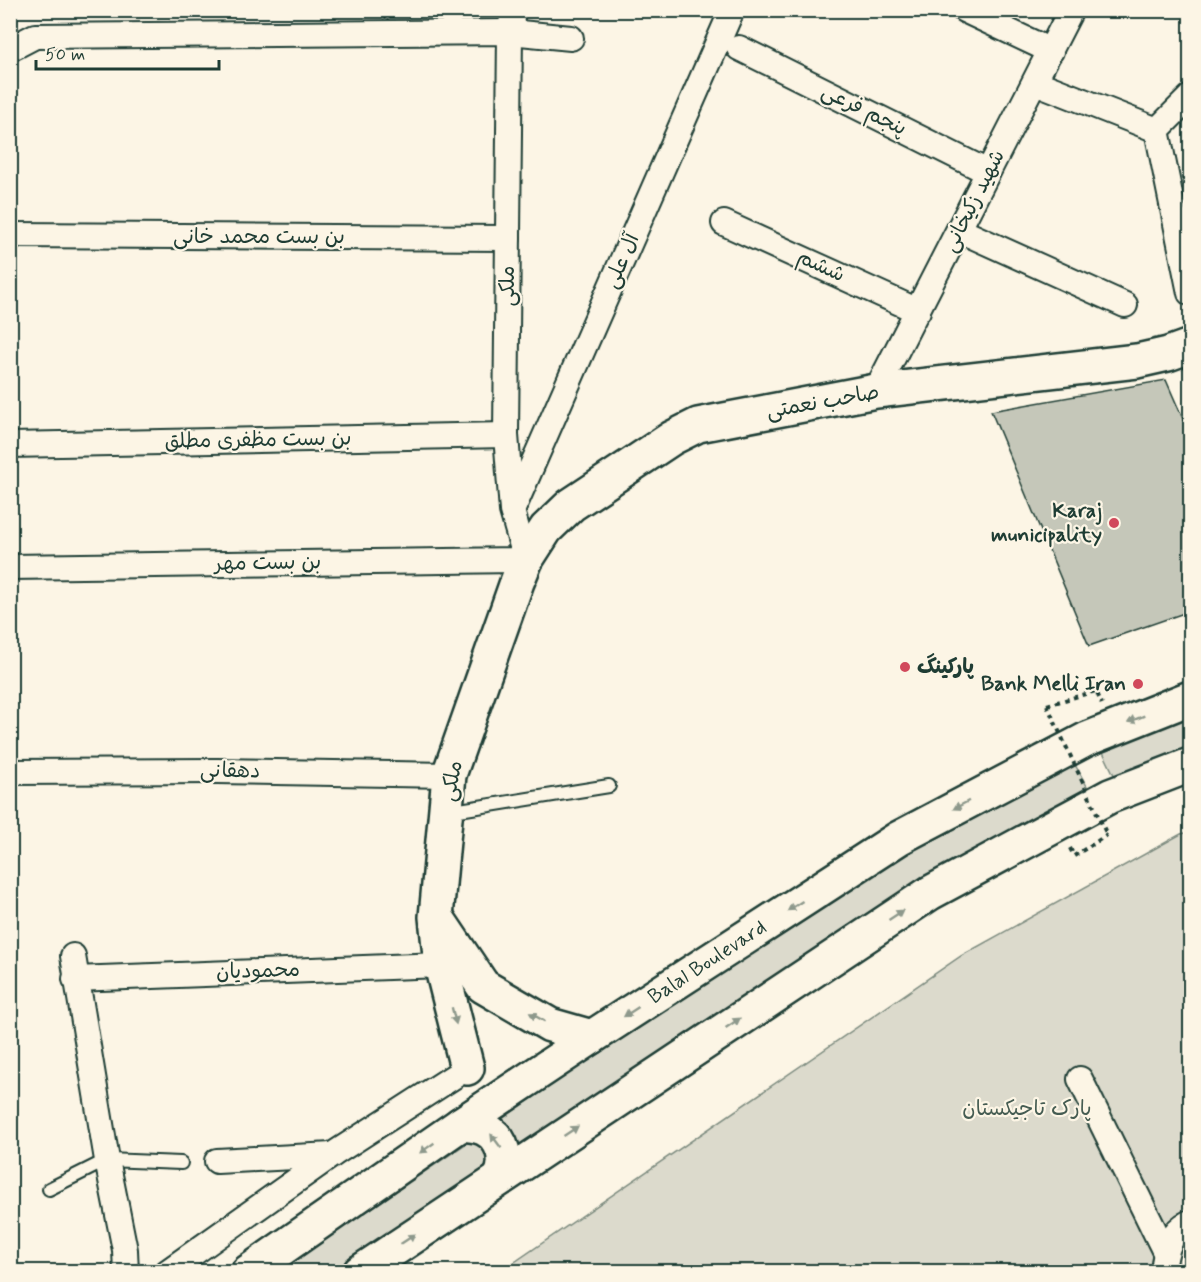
<svg xmlns="http://www.w3.org/2000/svg" width="1201" height="1282" font-family="Mynerve,'Playpen Sans Arabic',sans-serif">
<style>
.green{fill:#dcdacc;stroke:#7e8c80;stroke-width:1.5}
.building{fill:#c5c7b9;stroke:#1f3d34;stroke-width:1.5}
.lines{fill:none;stroke-linecap:round;stroke-linejoin:round}
.lane-casing{stroke:#1f3d34;stroke-width:16}
.street-casing{stroke:#1f3d34;stroke-width:28}
.secondary-casing{stroke:#1f3d34;stroke-width:38}
.path{stroke:#1f3d34;stroke-width:4;stroke-dasharray:4.5 4.5;stroke-linecap:butt}
.lane{stroke:#fcf5e5;stroke-width:12}
.street{stroke:#fcf5e5;stroke-width:24}
.secondary{stroke:#fcf5e5;stroke-width:33}
.path-bridge{stroke:#1f3d34;stroke-width:4;stroke-dasharray:4.5 4.5;stroke-linecap:butt}
.oneway{fill:#8e998c}
.poi-dot{fill:#d1495b;stroke:#fcf5e5;stroke-width:2}
.labels{text-anchor:middle;dominant-baseline:central;stroke-width:4.5;stroke-linejoin:round;paint-order:stroke}
.street-label{font-size:21px;fill:#1f3d34;stroke:#fcf5e5}
.poi-label{font-size:21px;font-weight:bold;fill:#1f3d34;stroke:#fcf5e5;text-anchor:end}
.park-label{font-size:21px;fill:#455c52;stroke:#fcf5e5}
</style>
<rect width="100%" height="100%" fill="#fcf5e5"/>
<filter id="ink" filterUnits="userSpaceOnUse"><feTurbulence type="fractalNoise" baseFrequency=".0167" numOctaves="2"/><feDisplacementMap in="SourceGraphic" scale="12" xChannelSelector="R" yChannelSelector="G"/><feConvolveMatrix kernelMatrix="1 2 1 2 8 2 1 2 1" color-interpolation-filters="sRGB"/></filter>
<g filter="url(#ink)">
<!-- green -->
<g class="green">
<path d="M1190,713V751L1117,781L1101,748Z"/>
<path d="M1074,763L1092,795L598,1094L338,1271L278,1272L745,953L909,848Z"/>
<path d="M1190,832V1271L500,1272L961,956L1181,834Z"/>
</g>
<!-- building -->
<path class="building" d="M1166,380L1190,435V611L1089,646L991,411Z"/>
<g class="lines">
<!-- lane casing -->
<g class="lane-casing">
<g id="lane">
<path d="M447,812L609,786"/>
<path d="M49,1189L107,1160L181,1163"/>
</g>
</g>
<!-- street casing -->
<g class="street-casing">
<g id="street">
<path d="M964,10L1051,51"/>
<path d="M739,48L988,172"/>
<path d="M10,49L35,36L510,32L571,38"/>
<path d="M1035,82L1157,130"/>
<path d="M1190,97L1157,130L1190,293"/>
<path d="M724,223L918,311"/>
<path d="M959,230L1125,305"/>
<path d="M10,235L508,238"/>
<path d="M876,391L1071,10"/>
<path d="M10,445L506,435"/>
<path d="M513,509L732,10"/>
<path d="M10,567L526,560L512,511L506,435L510,32L513,10"/>
<path d="M10,772L217,771L449,775"/>
<path d="M73,956L107,1160L125,1250L126,1272"/>
<path d="M75,979L441,965"/>
<path d="M1080,1079L1165,1252"/>
<path d="M217,1161L332,1155"/>
<path d="M167,1272L332,1155L467,1068"/>
<path d="M1163,1272C1165,1251 1170,1231 1190,1222"/>
</g>
</g>
<!-- secondary casing -->
<g class="secondary-casing">
<g id="secondary">
<path d="M438,919L483,986L550,1025L592,1037"/>
<path d="M467,1068L441,965L436,917L449,775L517,582L526,560L546,529L571,505L672,438L698,425L876,391L1137,361L1168,354L1190,346"/>
<path d="M461,1124C469,1125 478,1125 485,1129C503,1138 509,1161 500,1178"/>
<path id="s1" d="M248,1272L461,1124L592,1037L899,838L1087,739L1190,698"/>
<path d="M360,1272L930,893L1110,796L1190,765"/>
</g>
</g>
<!-- path -->
<g class="path">
<path d="M1047,705L1096,691L1102,704"/>
<path d="M1070,848L1074,856L1107,835"/>
</g>
<!-- lane -->
<use href="#lane" class="lane"/>
<!-- street -->
<use href="#street" class="street"/>
<!-- secondary -->
<use href="#secondary" class="secondary"/>
<!-- path-bridge -->
<path class="path-bridge" d="M1047,705L1107,835"/>
</g>
<!-- one-way arrows -->
<defs><path id="oneway-solid" d="M-6-.8H1V-3.2L6.5 0L1 3.2V.8H-6Z" transform="scale(1.5)"/></defs>
<g class="oneway">
<use href="#oneway-solid" transform="translate(1136 719) rotate(158)"/>
<use href="#oneway-solid" transform="translate(961 805) rotate(152)"/>
<use href="#oneway-solid" transform="translate(795 906) rotate(147)"/>
<use href="#oneway-solid" transform="translate(896 915) rotate(-34)"/>
<use href="#oneway-solid" transform="translate(631 1012) rotate(147)"/>
<use href="#oneway-solid" transform="translate(454 1016) rotate(76)"/>
<use href="#oneway-solid" transform="translate(537 1017) rotate(-150)"/>
<use href="#oneway-solid" transform="translate(733 1023) rotate(-34)"/>
<use href="#oneway-solid" transform="translate(571 1131) rotate(-34)"/>
<use href="#oneway-solid" transform="translate(496 1141) rotate(-127)"/>
<use href="#oneway-solid" transform="translate(427 1148) rotate(145)"/>
<use href="#oneway-solid" transform="translate(408 1239) rotate(-34)"/>
</g>
</g>
<!-- markers -->
<g class="poi-dot">
<circle cx="1114" cy="523" r="6"/>
<circle cx="905" cy="667" r="6"/>
<circle cx="1138" cy="684" r="6"/>
</g>
<g class="labels">
<!-- street labels -->
<g class="street-label">
<text transform="translate(864 110) rotate(26)">پنجم فرعی</text>
<text transform="translate(974 201) rotate(-63)">شهید زکیخانی</text>
<text x="259" y="237">بن بست محمد خانی</text>
<text transform="translate(622 261) rotate(-66)">آل علی</text>
<text transform="translate(821 266) rotate(25)">ششم</text>
<text transform="translate(508 286) rotate(-90)">ملکی</text>
<text transform="translate(823 402) rotate(-10)">صاحب نعمتی</text>
<text transform="translate(258 440) rotate(-1)">بن بست مظفری مطلق</text>
<text transform="translate(268 563) rotate(-1)">بن بست مهر</text>
<text transform="translate(230 771) rotate(1)">دهقانی</text>
<text transform="translate(452 781) rotate(-79)">ملکی</text>
<text stroke="none"><textPath href="#s1" startOffset="554">Balal Boulevard</textPath></text>
<text transform="translate(258 971) rotate(-2)">محمودیان</text>
</g>
<!-- poi labels -->
<g class="poi-label">
<text x="1102" y="511">Karaj<tspan x="1102" dy="24">municipality</tspan></text>
<text x="917" y="667" text-anchor="start">پارکینگ</text>
<text x="1126" y="684">Bank Melli Iran</text>
</g>
<!-- park labels -->
<g class="park-label">
<text x="1027" y="1109">پارک تاجیکستان</text>
</g>
</g>
<!-- margin -->
<rect width="1201" height="1282" fill="none" stroke="#fcf5e5" stroke-width="36"/>
<rect x="18" y="18" width="1165" height="1246" fill="none" stroke="#1f3d34" stroke-width="2" filter="url(#ink)"/>
<!-- scale -->
<path d="M36 60v9h183v-9" fill="none" stroke="#1f3d34" stroke-width="3"/>
<text x="45" y="60" font-size="18" fill="#1f3d34" stroke="#fcf5e5" stroke-width="4.5" paint-order="stroke">50 m</text>
</svg>
